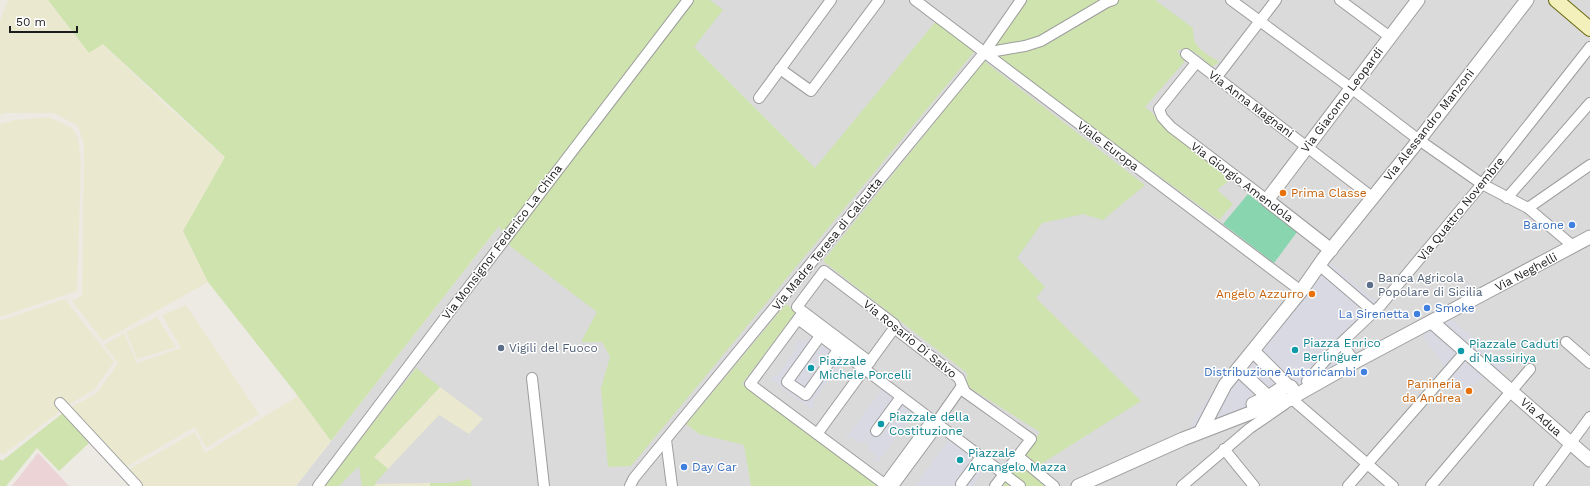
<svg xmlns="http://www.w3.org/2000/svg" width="1590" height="486" font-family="'Work Sans',sans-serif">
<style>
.residential{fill:#dadada}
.commercial{fill:#ecd3d5}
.farmland{fill:#eae9d0}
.grass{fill:#cee3ad}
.pitch{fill:#88d5af}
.plaza{fill:#d8d9e2}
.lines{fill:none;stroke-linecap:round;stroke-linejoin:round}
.minor-casing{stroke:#9d9d9d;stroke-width:12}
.tertiary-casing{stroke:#9d9d9d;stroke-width:15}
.secondary-casing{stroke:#69680e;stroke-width:16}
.minor{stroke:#fff;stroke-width:10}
.tertiary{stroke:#fff;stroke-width:13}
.secondary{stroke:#f3f0bb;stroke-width:14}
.food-dot{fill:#e8710a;stroke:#fff;stroke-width:1.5}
.shop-dot{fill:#3f7fe0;stroke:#fff;stroke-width:1.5}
.service-dot{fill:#5c6f8a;stroke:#fff;stroke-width:1.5}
.culture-dot{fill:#0f9aa8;stroke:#fff;stroke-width:1.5}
.labels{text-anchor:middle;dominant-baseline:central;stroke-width:3;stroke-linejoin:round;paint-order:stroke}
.street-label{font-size:12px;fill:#1c1c1c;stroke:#fff}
.food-label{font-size:12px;fill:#c56008;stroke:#fff;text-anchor:end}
.shop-label{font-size:12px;fill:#366cbe;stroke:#fff;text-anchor:end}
.service-label{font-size:12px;fill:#4e5e75;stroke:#fff;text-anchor:start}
.culture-label{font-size:12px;fill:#0d838f;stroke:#fff;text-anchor:start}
</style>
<rect width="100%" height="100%" fill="#ede9e3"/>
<!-- residential -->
<path class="residential" d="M656,0H1590V486H296L499,226L637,24Z"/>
<!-- commercial -->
<path class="commercial" d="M38,453L69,486H12Z"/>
<!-- farmland -->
<g class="farmland">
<path d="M8,0H48L89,53L103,44L167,106L225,157L194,215L183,231L208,282L103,341L72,301L82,296L84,145L78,126L54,113H4L0,115V21Z"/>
<path d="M49,117L72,128L78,138L81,164L77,291L0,317V124L14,120Z"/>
<path d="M65,299L114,362L94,390L68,405L3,455L0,452V321Z"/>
<path d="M186,305L259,414L206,448L195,427L126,467L70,408L97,393L118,363L104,345L124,333L137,363L181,348L162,315Z"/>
<path d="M157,317L176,347L137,359L126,332Z"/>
<path d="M440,387L483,419L469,434L439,415L388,469L374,457Z"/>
<path d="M298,396L331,441L296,486H140L128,470L195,432L205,453Z"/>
<path d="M430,483V486H375V484Z"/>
</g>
<!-- grass -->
<g class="grass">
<path d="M48,0H710L723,10L694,47L815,168L936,21L974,52L631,466L608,467L601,388L610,357L602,342H581L597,312L510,246L499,226L331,441L298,396L208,282L183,231L225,157L103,44L89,53Z"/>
<path d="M1026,0H1155L1193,28C1192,48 1204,52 1219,62L1212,67C1202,59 1190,43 1177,51L1185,61L1145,107L1230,180L1217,190L1233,204L1219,220L996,56L994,47Z"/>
<path d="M984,61L1145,185L1103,220L1083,214L1042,223L1017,258L1045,287L1036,298L1141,401L1038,466L1025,454L1040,432L967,386V373L823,261Z"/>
<path d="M786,304L796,312L742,384L881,486H751L744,445L699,434L686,424Z"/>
<path d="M416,368L440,387L374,457L388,469L375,483V486H362L359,466L339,486H324Z"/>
<path d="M63,413L89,443L59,471L37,448L6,486H0V459L2,461Z"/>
<path d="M1018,458L1052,486H997Z"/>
<path d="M470,479L472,486H430V483H450Z"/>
</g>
<!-- pitch -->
<path class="pitch" d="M1248,194L1297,232L1274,263L1223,224Z"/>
<!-- plaza -->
<g class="plaza">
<path d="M1320,254L1381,305L1342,343L1355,362L1294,397L1183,439L1196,417L1222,376Z"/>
<path d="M1447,314L1453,320L1509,368L1480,380L1462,391L1418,329Z"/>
<path d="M814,332L844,354L836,365L843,371L841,374L838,373L837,375L834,373L812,402L815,404L811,409L770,379L774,374L777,376L798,347L796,345L800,339L805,343Z"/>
<path d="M885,385L917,409L878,462L874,460L877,455L869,450L868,441L860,443L851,437L848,441L846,438Z"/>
<path d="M952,435L989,463L972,486H915Z"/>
</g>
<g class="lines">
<!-- minor casing -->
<g class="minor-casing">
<g id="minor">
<path d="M915,0L1301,291"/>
<path d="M1231,0L1351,88L1419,140L1482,184L1528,208L1573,246"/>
<path d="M1340,0L1390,37"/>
<path d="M984,53L1025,46L1041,41L1107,2L1113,0"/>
<path d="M1186,54L1372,197"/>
<path d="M1196,63L1159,109L1162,117L1171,127L1267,200"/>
<path d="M780,69L811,91L879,0"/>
<path d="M1216,78L1276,0"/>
<path d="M759,98L831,0"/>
<path d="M1507,198L1590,103"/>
<path d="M1528,208L1590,165"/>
<path d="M1319,265L1374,312"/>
<path d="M801,315L750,384L887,486"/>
<path d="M798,319L1020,486"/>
<path d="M823,332L787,382L806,395L838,350"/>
<path d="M1566,342L1590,363"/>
<path d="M1341,343L1355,362"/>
<path d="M870,362L797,307L824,271L894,324L898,331L959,378L965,392L1031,439L995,486"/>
<path d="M532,378L544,486"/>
<path d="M1307,381L1341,343L1381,305L1482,184L1590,47"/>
<path d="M1292,399L1393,486"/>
<path d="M60,403L137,486"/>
<path d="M936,423L962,386"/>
<path d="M876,431L901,397"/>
<path d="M817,434L895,327"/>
<path d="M666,440L672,486"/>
<path d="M1224,449L1254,486"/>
<path d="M1018,456L1054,486"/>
<path d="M885,484L932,420"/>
<path d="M961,484L981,457"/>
<path d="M318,486L444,319L688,0"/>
<path d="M630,486L634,478L984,53L1021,0"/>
<path d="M893,486L938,425"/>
<path d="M1182,486L1250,428L1285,404"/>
<path d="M1348,486L1466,351"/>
<path d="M1431,486L1530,369"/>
<path d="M1539,486L1590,417"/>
</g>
</g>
<!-- tertiary casing -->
<g class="tertiary-casing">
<g id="tertiary">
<path d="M1331,250L1267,200L1418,0"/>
<path d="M1432,322L1590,460"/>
<path d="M1253,351L1288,386"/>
<path d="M1238,369L1268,397L1275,398"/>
<path d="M1293,397L1355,362L1590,237"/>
<path d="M1253,404L1268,397L1285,386L1291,387C1295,392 1295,397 1289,400H1284L1280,397V390"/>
<path d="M1202,429L1225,385L1301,291L1324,258L1419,140L1527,0"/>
<path d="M1078,486L1183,439L1284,400"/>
</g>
</g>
<!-- secondary casing -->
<g class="secondary-casing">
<path id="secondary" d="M1556,0L1590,29"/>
</g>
<!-- minor -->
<use href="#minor" class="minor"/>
<!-- tertiary -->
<use href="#tertiary" class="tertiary"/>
<!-- secondary -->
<use href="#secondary" class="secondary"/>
</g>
<!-- markers -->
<g class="food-dot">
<circle cx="1283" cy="193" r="4"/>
<circle cx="1312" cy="294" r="4"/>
<circle cx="1469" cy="391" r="4"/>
</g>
<g class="shop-dot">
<circle cx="1572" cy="225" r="4"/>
<circle cx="1427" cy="308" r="4"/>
<circle cx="1417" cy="314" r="4"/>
<circle cx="1364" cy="372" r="4"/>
<circle cx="684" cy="467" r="4"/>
</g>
<g class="service-dot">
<circle cx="1370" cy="285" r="4"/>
<circle cx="501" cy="348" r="4"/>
</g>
<g class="culture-dot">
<circle cx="1295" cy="350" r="4"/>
<circle cx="1461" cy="351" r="4"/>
<circle cx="811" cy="368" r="4"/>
<circle cx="881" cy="424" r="4"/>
<circle cx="960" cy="460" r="4"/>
</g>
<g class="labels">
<!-- street labels -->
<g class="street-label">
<text transform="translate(1342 100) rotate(-53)">Via Giacomo Leopardi</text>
<text transform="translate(1251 104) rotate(37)">Via Anna Magnani</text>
<text transform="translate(1429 125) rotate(-52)">Via Alessandro Manzoni</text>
<text transform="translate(1108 146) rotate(37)">Viale Europa</text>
<text transform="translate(1242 182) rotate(37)">Via Giorgio Amendola</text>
<text transform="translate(1461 209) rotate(-51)">Via Quattro Novembre</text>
<text transform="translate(502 242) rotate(-53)">Via Monsignor Federico La China</text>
<text transform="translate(827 244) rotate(-51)">Via Madre Teresa di Calcutta</text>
<text transform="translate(1526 272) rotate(-28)">Via Neghelli</text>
<text transform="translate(910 339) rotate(39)">Via Rosario Di Salvo</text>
<text transform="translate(1541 417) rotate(42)">Via Adua</text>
</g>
<!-- food labels -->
<g class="food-label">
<text x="1291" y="193" text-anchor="start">Prima Classe</text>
<text x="1304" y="294">Angelo Azzurro</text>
<text x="1461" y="384">Panineria<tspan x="1461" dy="14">da Andrea</tspan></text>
</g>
<!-- shop labels -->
<g class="shop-label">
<text x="1564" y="225">Barone</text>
<text x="1435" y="308" text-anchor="start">Smoke</text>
<text x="1409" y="314">La Sirenetta</text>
<text x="1356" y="372">Distribuzione Autoricambi</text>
<text x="692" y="467" text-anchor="start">Day Car</text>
</g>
<!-- service labels -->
<g class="service-label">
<text x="1378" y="278">Banca Agricola<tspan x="1378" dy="14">Popolare di Sicilia</tspan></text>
<text x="509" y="348">Vigili del Fuoco</text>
</g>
<!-- culture labels -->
<g class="culture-label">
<text x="1303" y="343">Piazza Enrico<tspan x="1303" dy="14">Berlinguer</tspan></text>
<text x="1469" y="344">Piazzale Caduti<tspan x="1469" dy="14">di Nassiriya</tspan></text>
<text x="819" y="361">Piazzale<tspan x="819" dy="14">Michele Porcelli</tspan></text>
<text x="889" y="417">Piazzale della<tspan x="889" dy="14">Costituzione</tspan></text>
<text x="968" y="453">Piazzale<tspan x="968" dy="14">Arcangelo Mazza</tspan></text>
</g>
</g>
<!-- scale -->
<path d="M10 26v6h67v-6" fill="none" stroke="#1c1c1c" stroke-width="2"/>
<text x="16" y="26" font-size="12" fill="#1c1c1c" stroke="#ffffff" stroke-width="3" paint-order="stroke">50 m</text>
</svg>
